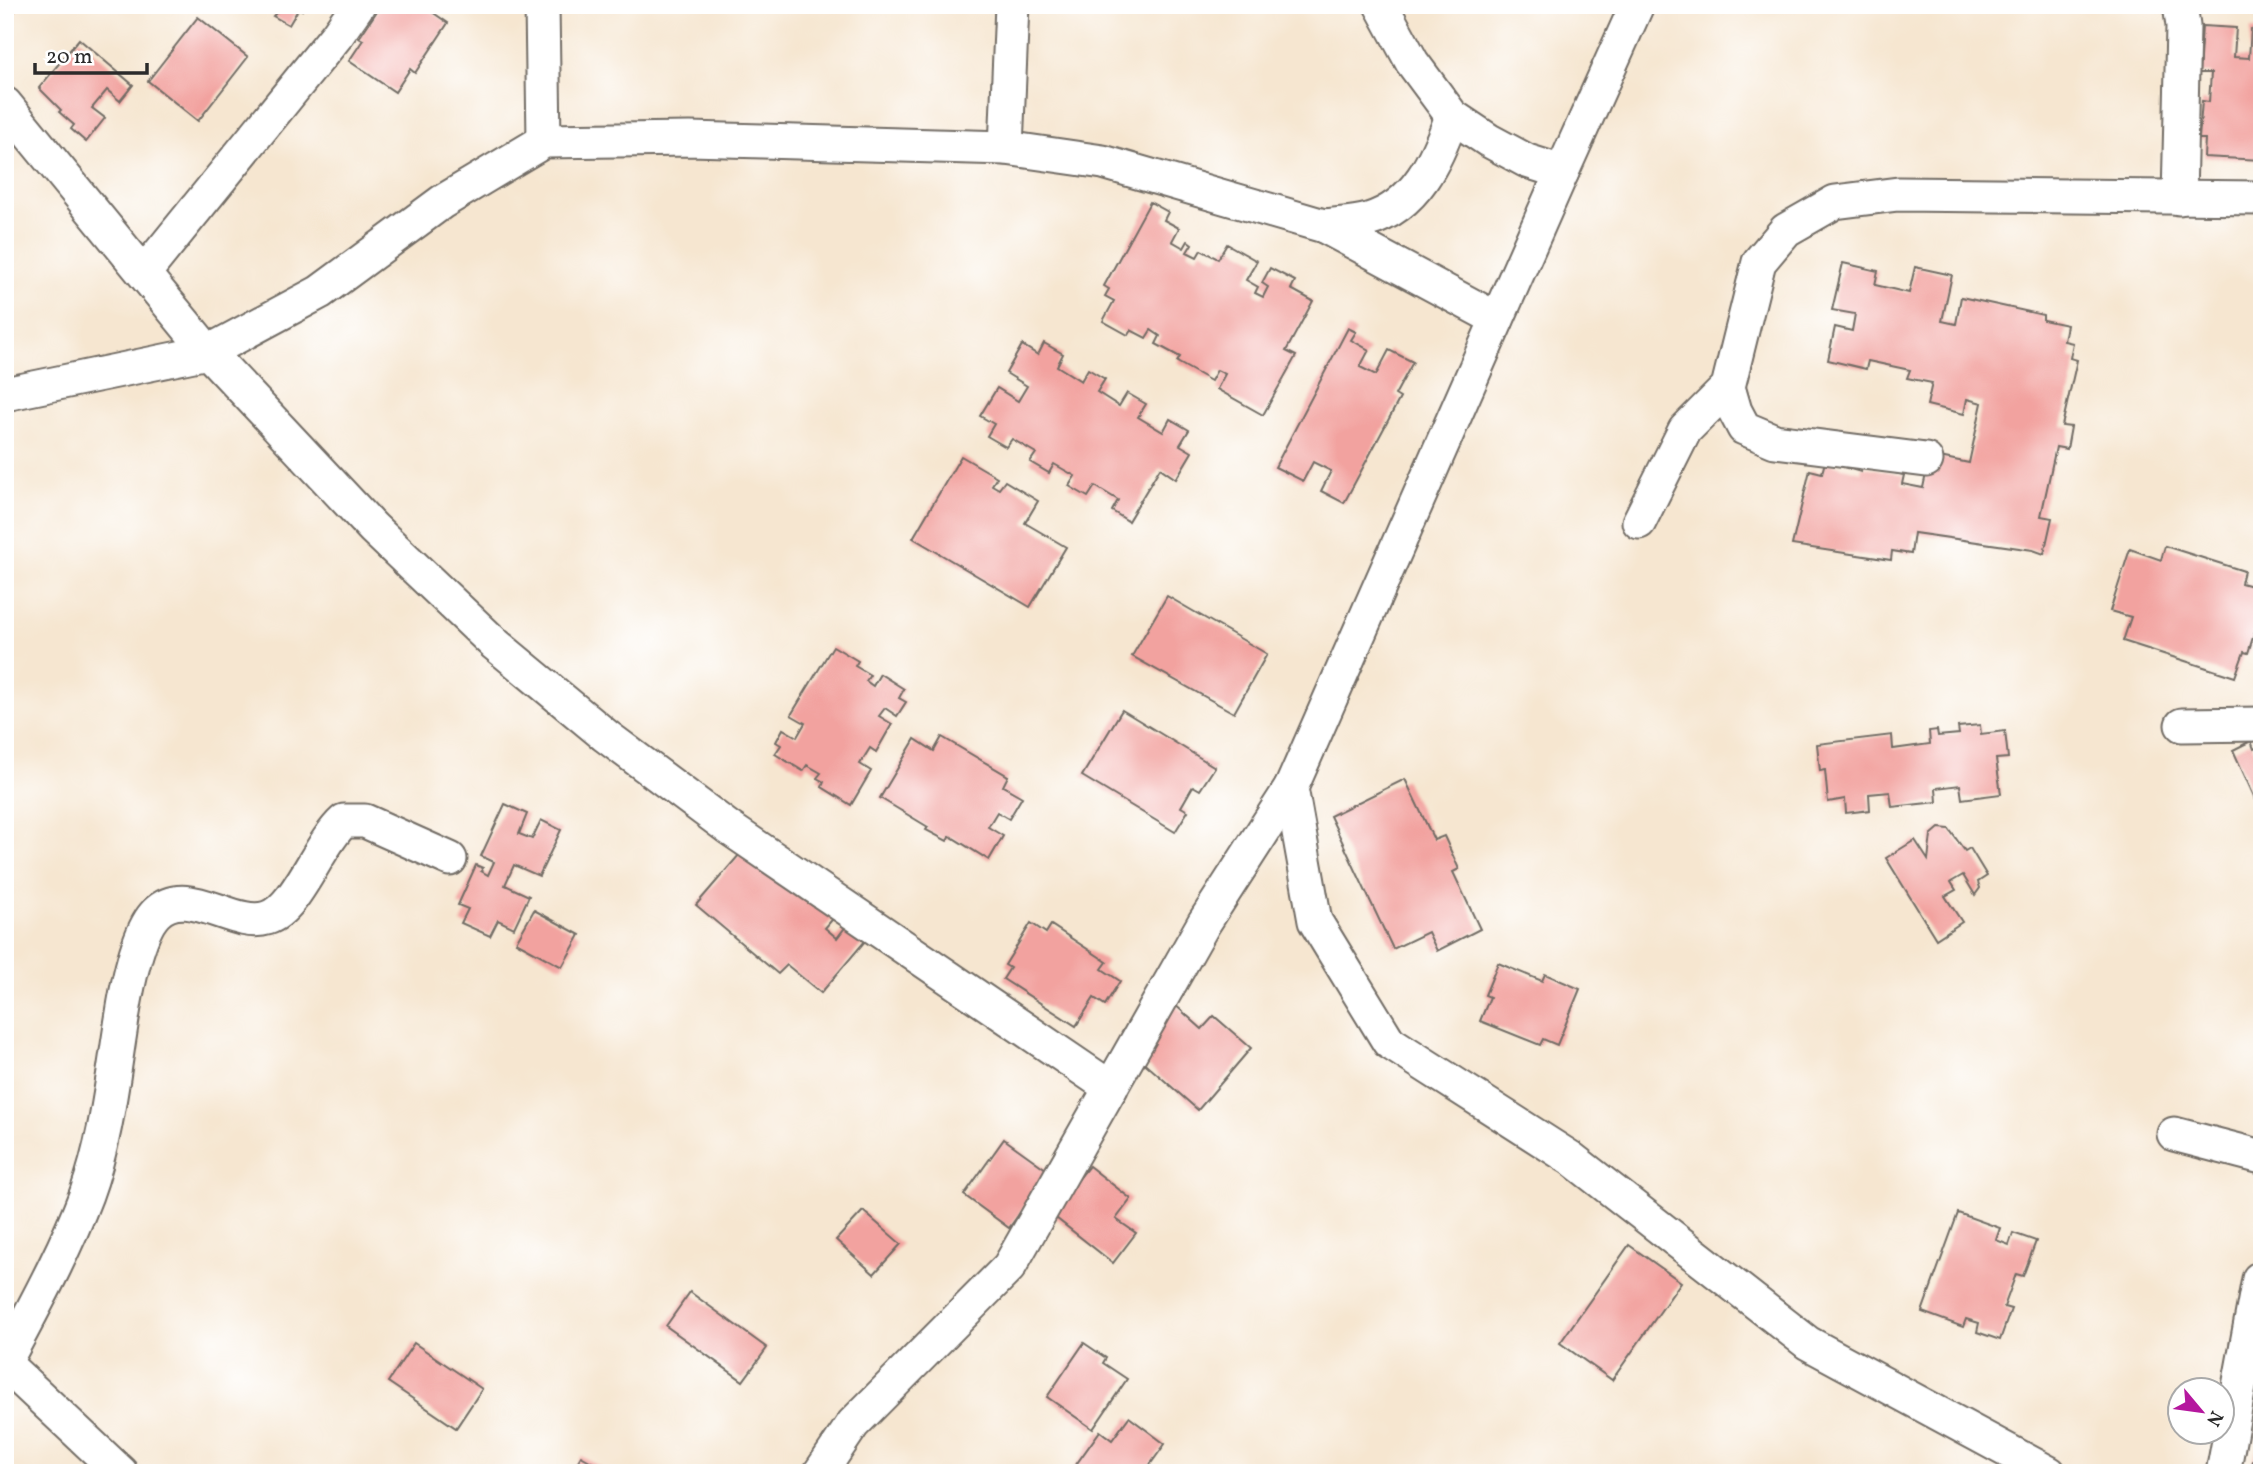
<svg xmlns="http://www.w3.org/2000/svg" width="2267" height="1478" font-family="Vollkorn,serif">
<style>
.building{fill:#f2a29f}
.lines{fill:none;stroke-linecap:round;stroke-linejoin:round}
.street-casing{stroke:#726c65;stroke-width:37}
.street{stroke:#fff;stroke-width:33}
</style>
<rect width="100%" height="100%" fill="#fff"/>
<filter id="ink" filterUnits="userSpaceOnUse"><feTurbulence type="fractalNoise" baseFrequency=".0143" numOctaves="2"/><feDisplacementMap in="SourceGraphic" scale="14" xChannelSelector="R" yChannelSelector="G"/><feConvolveMatrix kernelMatrix="1 2 1 2 8 2 1 2 1" color-interpolation-filters="sRGB"/></filter>
<filter id="wash" filterUnits="userSpaceOnUse"><feTurbulence type="fractalNoise" baseFrequency=".00686" numOctaves="4" result="noise"/><feDisplacementMap in="SourceGraphic" scale="28" xChannelSelector="R" yChannelSelector="G"/><feGaussianBlur stdDeviation="1.57" result="paint"/><feColorMatrix in="noise" values="0 0 0 0 0 0 0 0 0 0 0 0 0 0 0 0 0 1.4 0 .05"/><feComposite in="paint" operator="in"/></filter>
<g filter="url(#wash)">
<rect width="100%" height="100%" fill="#f6e6d0"/>
<g id="blocks">
<!-- building -->
<g class="building">
<path d="M5,5H20L7,20L5,18Z"/>
<path d="M256,5H305L302,10L299,8L289,25L273,16L276,13Z"/>
<path d="M381,5H422L448,23L415,73L410,69L395,92L349,61L363,40L359,38Z"/>
<path d="M198,17L248,57L198,121L148,81Z"/>
<path d="M2202,26L2236,28L2234,57L2249,58L2251,29L2262,30V160L2204,157L2205,139H2199L2202,101L2209,102L2211,73H2199Z"/>
<path d="M79,39L133,85L120,101L107,90L92,108L105,118L86,142L71,129L74,125L59,112L61,110L39,88Z"/>
<path d="M1150,202L1168,212L1164,220L1179,228L1172,241L1184,248L1188,241L1192,244L1187,252L1197,257L1201,250L1218,259L1227,244L1257,261L1246,280L1258,287L1255,293L1263,297L1268,287L1262,283L1270,268L1295,281L1291,289L1313,301L1286,351L1296,356L1263,415L1217,389L1225,374L1217,370L1211,381L1177,362L1180,357L1156,344L1160,336L1151,330L1146,338L1131,330L1128,335L1103,321L1114,301L1105,296L1109,289L1104,286Z"/>
<path d="M1843,263L1878,271L1875,285L1909,293L1915,267L1952,275L1942,321L1956,324L1961,297L2043,315V320L2067,325L2064,341L2073,343L2070,358L2077,360L2062,426L2071,427L2067,449L2056,447L2041,516L2052,518L2044,554L2033,550L1914,533L1911,554L1892,551L1891,560L1792,545L1810,470L1822,473L1825,462L1861,472L1862,466L1904,475L1902,484L1923,488L1930,455L1969,463L1982,403L1967,399L1964,414L1927,405L1932,383L1907,378L1910,370L1868,361L1866,369L1828,360L1835,327L1852,331L1855,314L1832,310Z"/>
<path d="M1348,328L1356,332L1351,340L1369,350L1360,367L1376,375L1389,350L1413,362L1395,395L1400,398L1344,503L1321,491L1331,471L1313,462L1303,481L1275,467Z"/>
<path d="M1044,343L1063,354L1057,366L1081,381L1088,369L1105,379L1097,392L1119,406L1127,393L1146,404L1138,417L1163,432L1170,419L1189,430L1180,445L1192,452L1176,479L1160,468L1128,521L1112,511L1118,500L1095,486L1088,497L1069,486L1075,476L1054,464L1049,473L1030,462L1036,453L1012,439L1006,447L987,436L994,424L980,416L997,388L1018,401L1027,386L1006,373L1022,345L1038,355Z"/>
<path d="M961,456L997,477L992,485L999,489L1005,481L1038,501L1025,523L1066,547L1030,607L913,538Z"/>
<path d="M2165,546L2244,571L2241,583L2262,589V633L2255,631L2248,653L2244,652L2235,677L2123,641L2131,617L2110,611L2130,549L2161,560Z"/>
<path d="M1167,596L1267,654L1234,713L1132,656Z"/>
<path d="M833,646L858,661L855,666L870,675L866,681L873,686L880,674L904,689L899,698L906,702L897,716L885,708L879,716L892,724L876,752L870,748L860,764L871,771L851,805L822,787L824,782L817,778L821,773L807,765L803,771L775,754L781,745L776,742L783,729L797,737L805,723L791,715Z"/>
<path d="M1122,710L1215,767L1200,790L1193,786L1181,807L1188,811L1175,832L1082,776Z"/>
<path d="M1980,725L1981,734L2005,731L2008,758L1996,759L2001,794L1962,799L1960,785L1936,788L1937,802L1892,807L1890,792L1869,794L1870,810L1846,813L1845,799L1828,802L1825,770L1820,771L1817,744L1892,735L1893,749L1930,744L1929,731L1937,730L1938,736L1959,734L1958,727Z"/>
<path d="M942,737L1008,776L1003,786L1022,797L1009,819L997,812L988,827L1003,836L989,860L950,836L947,841L926,830L928,827L880,798L915,739L934,751Z"/>
<path d="M2251,741L2254,749L2262,746V814L2233,750Z"/>
<path d="M1405,779L1434,840L1444,836L1459,869L1453,872L1480,929L1437,951L1428,932L1393,949L1330,816Z"/>
<path d="M505,804L527,814L519,834L532,839L541,820L561,830L539,876L514,865L505,885L529,896L514,928L498,920L490,936L461,923L468,909L458,905L476,865L483,868L481,871L488,875L494,862L481,856Z"/>
<path d="M1939,828L1949,829L1965,851L1970,848L1987,876L1978,882L1980,888L1975,895L1963,875L1951,882L1956,890L1945,896L1962,922L1936,939L1886,858L1915,840L1928,860L1931,835Z"/>
<path d="M745,848L837,914L825,928L837,938L847,925L866,940L821,993L787,965L778,974L696,905Z"/>
<path d="M534,910L580,935L562,967L516,942Z"/>
<path d="M1031,923L1046,933L1051,925L1107,962L1102,969L1120,981L1105,1005L1094,998L1076,1026L1003,979L1010,968L1005,965Z"/>
<path d="M1498,963L1542,981L1545,974L1580,989L1557,1045L1543,1039L1540,1045L1480,1021L1490,997L1485,995Z"/>
<path d="M1173,1003L1202,1029L1214,1016L1251,1048L1198,1110L1132,1052Z"/>
<path d="M1004,1139L1050,1172L1009,1228L964,1195Z"/>
<path d="M1089,1166L1131,1199L1116,1219L1136,1233L1113,1263L1051,1214Z"/>
<path d="M863,1211L901,1244L874,1274L836,1240Z"/>
<path d="M1958,1213L2000,1228L1996,1240L2009,1245L2013,1233L2036,1241L2023,1276L2016,1274L2004,1307L2011,1309L2000,1340L1977,1332L1979,1323L1966,1319L1963,1327L1922,1312Z"/>
<path d="M1629,1245L1681,1282L1612,1380L1560,1343Z"/>
<path d="M690,1292L767,1348L743,1381L666,1326Z"/>
<path d="M414,1343L482,1389L456,1428L388,1382Z"/>
<path d="M1084,1343L1106,1358L1103,1363L1127,1379L1093,1429L1047,1397Z"/>
<path d="M2261,1355L2262,1356V1388L2253,1385Z"/>
<path d="M1129,1417L1165,1444L1144,1473H1070L1100,1431L1112,1440Z"/>
<path d="M2262,1440V1473H2248Z"/>
<path d="M581,1456L611,1473H571Z"/>
</g>
</g>
</g>
<g filter="url(#ink)">
<use href="#blocks" fill-opacity="0" stroke="#726c65" stroke-width="2"/>
<g class="lines">
<!-- street casing -->
<g class="street-casing">
<g id="street">
<path d="M542,5L544,141"/>
<path d="M1381,5L1412,62L1452,116L1488,140L1527,161L1562,172"/>
<path d="M1637,5L1562,172L1291,788L1315,921L1389,1042L1572,1159L1808,1343L2049,1473"/>
<path d="M5,104L208,352L373,528L495,644L606,736L729,828L1111,1088"/>
<path d="M1006,148L1012,5"/>
<path d="M2179,198L2183,26L2180,5"/>
<path d="M1324,226C1338,224 1354,224 1368,220C1416,206 1437,159 1452,116"/>
<path d="M144,273L337,35L358,5"/>
<path d="M1728,387L1735,411L1744,428L1775,441L1926,460"/>
<path d="M5,394L208,352L320,292L442,202L544,141L690,139L1006,148L1103,162L1324,226L1497,319"/>
<path d="M1639,522L1685,430L1728,387L1759,262L1786,230L1835,202L1898,194L2262,198"/>
<path d="M2182,725L2262,724"/>
<path d="M2174,1134L2262,1157"/>
<path d="M5,1362C34,1307 64,1253 86,1195C107,1138 113,1073 123,1013C127,988 138,931 156,913C187,882 233,929 267,918C297,909 318,844 344,821H365L450,859"/>
<path d="M5,1364L121,1473"/>
<path d="M820,1473L853,1424L1009,1267L1204,923L1291,788"/>
<path d="M2223,1473L2259,1279L2262,1280"/>
</g>
</g>
<!-- street -->
<use href="#street" class="street"/>
</g>
</g>
<!-- margin -->
<rect width="2267" height="1478" fill="none" stroke="#fff" stroke-width="28"/>
<!-- north arrow -->
<g transform="translate(2201 1411) rotate(119)"><circle r="33" fill="#ffffff" stroke="#aaaaaa" stroke-width="2"/>
<path d="M0-5L12 26L0 18L-12 26Z" fill="#b5179e"/>
<text y="-10" font-size="19" font-weight="bold" text-anchor="middle" fill="#2b2b2b">N</text>
</g>
<!-- scale -->
<path d="M35 63v10h112v-10" fill="none" stroke="#2b2b2b" stroke-width="3.5"/>
<text x="46" y="63" font-size="21" fill="#2b2b2b" stroke="#ffffff" stroke-width="5" paint-order="stroke">20 m</text>
</svg>
